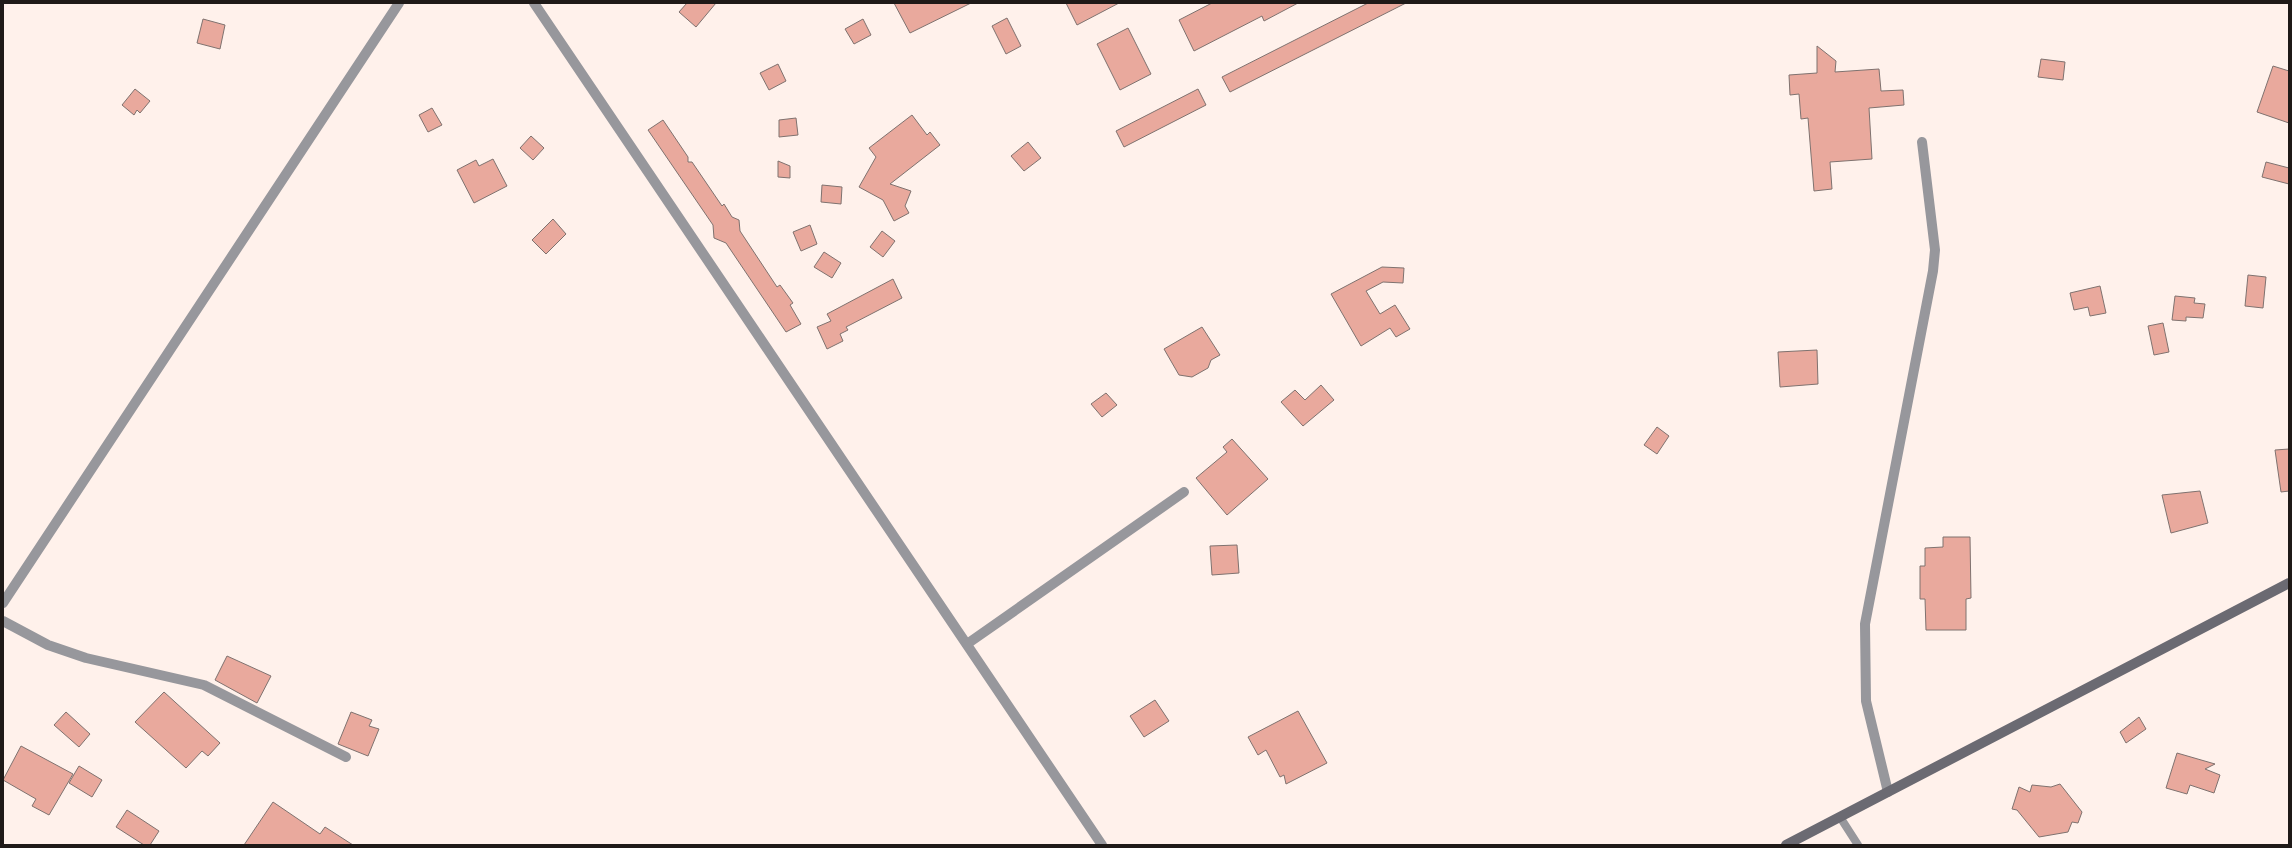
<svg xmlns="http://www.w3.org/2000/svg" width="2292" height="848" font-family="Raleway,sans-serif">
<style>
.building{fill:#e9a99d;stroke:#7f726f}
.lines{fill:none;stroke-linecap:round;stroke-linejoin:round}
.lane{stroke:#97979c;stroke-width:8}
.street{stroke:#97979c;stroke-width:10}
.secondary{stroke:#6b6a72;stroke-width:10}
</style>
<rect width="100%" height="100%" fill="#fff1eb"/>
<!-- building -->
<g class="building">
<path d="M687,3H716L696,27L679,12Z"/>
<path d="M894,3H971L910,33Z"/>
<path d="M1066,3H1119L1077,25Z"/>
<path d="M1212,3H1298L1264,21L1262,16L1194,51L1179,20Z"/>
<path d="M1368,3H1406L1230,92L1222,77Z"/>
<path d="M1007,18L1021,46L1006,54L992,26Z"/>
<path d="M203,19L225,25L220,49L197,43Z"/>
<path d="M863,19L871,35L854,44L845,29Z"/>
<path d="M1128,28L1151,74L1120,90L1097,44Z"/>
<path d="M1817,46L1836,61L1835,72L1879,69L1881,91L1903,90L1904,105L1869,108L1872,159L1830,162L1832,189L1814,191L1808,118L1801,119L1799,94L1790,95L1789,75L1817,73Z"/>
<path d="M2041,59L2065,62L2063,80L2038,77Z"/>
<path d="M778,64L786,81L769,90L760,73Z"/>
<path d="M2273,66L2289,71V123L2257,112Z"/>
<path d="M135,89L150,101L140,113L137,110L134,115L122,105Z"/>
<path d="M1198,89L1206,105L1124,147L1116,131Z"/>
<path d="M432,108L442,125L428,132L419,115Z"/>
<path d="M912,115L927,135L930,132L940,145L890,184L911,191L905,206L909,213L894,221L883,200L859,187L876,157L869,148Z"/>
<path d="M796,118L798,135L779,137V120Z"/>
<path d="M663,120L688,157V162H692L722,206L724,204L732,217L739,220L740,231L777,287L780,285L793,303L790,305L801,324L786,332L726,243L714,238L713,225L648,130Z"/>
<path d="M531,136L544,148L533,160L520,148Z"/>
<path d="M1028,142L1041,158L1024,171L1011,156Z"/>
<path d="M493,159L507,186L474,203L457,170L476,160L479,166Z"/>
<path d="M778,161L790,166V178L778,177Z"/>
<path d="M2266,162L2289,168V184L2262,177Z"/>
<path d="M822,185L842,187L841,204L821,202Z"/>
<path d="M553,219L566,234L546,254L532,240Z"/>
<path d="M810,225L817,244L801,251L793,232Z"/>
<path d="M882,231L895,241L883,257L870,247Z"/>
<path d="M824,252L841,263L832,278L814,267Z"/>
<path d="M1382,267L1404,268L1403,283L1383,282L1366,291L1380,314L1395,305L1410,329L1396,337L1390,328L1361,346L1331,294Z"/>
<path d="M2248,275L2266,277L2263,308L2245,306Z"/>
<path d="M893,279L902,298L846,327L848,330L840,334L843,341L827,349L817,327L831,321L827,314Z"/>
<path d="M2100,286L2106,313L2090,316L2088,307L2074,310L2070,293Z"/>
<path d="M2175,296L2195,298L2194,303L2205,304L2203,318L2186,317V321L2172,320Z"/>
<path d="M2163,323L2169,352L2154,355L2148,326Z"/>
<path d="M1202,327L1220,355L1211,360L1208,368L1192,377L1179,375L1164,349Z"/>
<path d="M1817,350L1818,384L1780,387L1778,352Z"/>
<path d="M1321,385L1334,400L1303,426L1281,402L1295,390L1305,400Z"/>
<path d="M1106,393L1117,405L1102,417L1091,404Z"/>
<path d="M1657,427L1669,436L1657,454L1644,445Z"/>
<path d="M1232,439L1268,479L1227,515L1196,478L1227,452L1223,447Z"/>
<path d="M2289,449V491L2281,492L2275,450Z"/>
<path d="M2200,491L2208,523L2171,533L2162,495Z"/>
<path d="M1943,537H1970L1971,598L1966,599V630H1926L1925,599H1920V566H1925V548L1943,547Z"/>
<path d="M1237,545L1239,573L1212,575L1210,546Z"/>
<path d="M227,656L271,676L257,703L215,680Z"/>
<path d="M164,692L220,743L208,756L202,751L186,768L135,722Z"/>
<path d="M1155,700L1169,721L1144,737L1130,716Z"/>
<path d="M1298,711L1327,763L1286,784L1284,775L1280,777L1266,750L1258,755L1248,737Z"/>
<path d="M66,712L90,734L79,747L54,725Z"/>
<path d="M351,712L372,720L369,726L379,729L368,756L338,744Z"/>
<path d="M2139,717L2146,729L2126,743L2120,732Z"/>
<path d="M21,746L73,774L49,815L32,806L36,799L3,780Z"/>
<path d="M2177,753L2215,764L2205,769L2220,775L2214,793L2190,785L2187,794L2166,788Z"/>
<path d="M79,766L102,780L92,797L69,783Z"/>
<path d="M2060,784L2082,812L2078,823L2072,822L2068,832L2039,837L2017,810L2012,809L2019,787L2030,792L2032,785L2051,787Z"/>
<path d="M273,802L320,834L325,827L353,845H244Z"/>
<path d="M127,810L159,831L150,845H144L116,827Z"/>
</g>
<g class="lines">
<!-- lane -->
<path class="lane" d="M1840,817L1858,845"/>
<!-- street -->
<g class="street">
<path d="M534,3L1102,845"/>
<path d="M3,603L399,3"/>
<path d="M3,621L48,645L86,658L204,685L346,757"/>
<path d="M967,644L1184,492"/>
<path d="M1888,792L1866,701L1865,624L1933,271L1935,250L1922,142"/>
</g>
<!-- secondary -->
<path class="secondary" d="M1786,845L2289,583"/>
</g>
<!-- border -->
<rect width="2292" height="848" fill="none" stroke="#1f1a18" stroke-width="8"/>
</svg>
